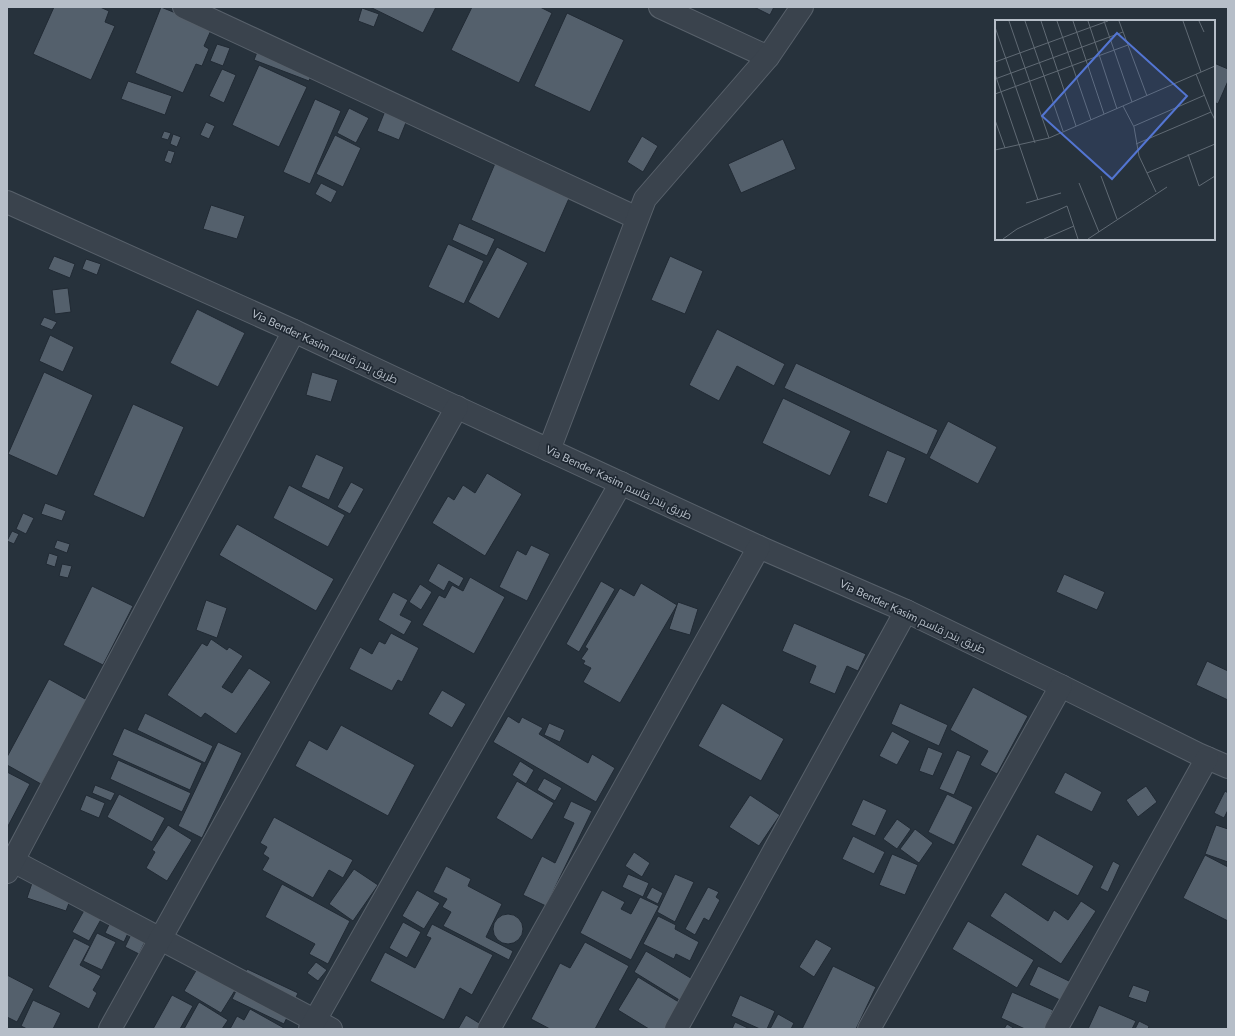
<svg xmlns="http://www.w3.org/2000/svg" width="1235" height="1036" font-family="Lato,Cairo,sans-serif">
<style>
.building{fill:#54606c;stroke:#212a34}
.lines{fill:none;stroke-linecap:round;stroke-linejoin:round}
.minor-casing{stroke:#58616b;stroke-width:24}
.minor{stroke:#3a434d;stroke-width:22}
.labels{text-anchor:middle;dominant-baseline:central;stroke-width:3.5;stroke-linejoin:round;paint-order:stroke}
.street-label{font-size:11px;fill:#b6bec8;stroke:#1f2832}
.inset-road{fill:none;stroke:#606a74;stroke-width:1}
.view{fill:#5375d2;fill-opacity:0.15;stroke:#5375d2;stroke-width:2}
.inset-edge{fill:none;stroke:#b6bec8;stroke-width:2}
</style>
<rect width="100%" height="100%" fill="#27323c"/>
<!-- building -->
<g class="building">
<path d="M54,7H100L109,11L105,22L115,26L91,80L33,54Z"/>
<path d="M161,7L212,28L204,46L209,49L202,66L196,64L183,93L135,73Z"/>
<path d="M370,7H436L423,33Z"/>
<path d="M472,7H540L552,13L519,83L451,50Z"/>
<path d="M754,7H774L770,15Z"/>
<path d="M362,8L379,14L374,27L358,21Z"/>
<path d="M567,13L624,40L590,112L534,86Z"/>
<path d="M262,39L317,60L309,81L254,60Z"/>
<path d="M217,44L230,48L223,66L210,61Z"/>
<path d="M1214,63L1228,69V81L1218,104L1214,102Z"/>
<path d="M259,65L307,87L279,147L232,125Z"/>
<path d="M222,69L236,75L224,103L209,96Z"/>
<path d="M128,81L172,96L165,115L121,99Z"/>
<path d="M315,99L341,111L310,184L283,172Z"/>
<path d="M349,108L369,118L356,143L337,133Z"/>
<path d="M385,111L407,120L399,140L377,131Z"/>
<path d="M206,122L215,126L209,139L200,135Z"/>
<path d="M164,131L171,133L168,140L161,138Z"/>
<path d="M173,134L181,137L177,147L170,144Z"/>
<path d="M335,135L361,148L343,187L316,174Z"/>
<path d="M642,136L658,146L643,172L627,162Z"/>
<path d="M783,139L796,169L741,193L728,164Z"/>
<path d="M168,150L175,152L171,164L164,161Z"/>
<path d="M499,154L574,187L545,253L471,220Z"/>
<path d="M321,183L337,191L331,203L315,194Z"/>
<path d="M211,205L245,216L237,239L203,229Z"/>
<path d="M459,223L495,239L487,256L452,240Z"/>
<path d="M448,244L484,261L464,304L428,287Z"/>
<path d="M497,247L528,263L499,319L468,302Z"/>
<path d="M54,256L75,264L70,278L48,269Z"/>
<path d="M670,256L703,271L685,314L651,300Z"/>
<path d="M86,259L101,264L97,275L82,269Z"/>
<path d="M68,288L71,312L55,314L52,290Z"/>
<path d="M197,309L245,333L218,387L170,363Z"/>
<path d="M44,317L57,322L52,330L40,325Z"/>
<path d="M717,329L785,364L774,386L737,366L719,401L689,385Z"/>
<path d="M50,335L74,347L63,372L39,361Z"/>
<path d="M796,363L938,430L927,455L784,388Z"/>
<path d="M44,372L93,395L57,476L8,454Z"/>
<path d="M312,372L338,380L331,402L306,395Z"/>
<path d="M783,398L851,431L830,476L762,443Z"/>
<path d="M133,404L184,427L144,518L93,495Z"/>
<path d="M948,421L997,447L978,484L929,458Z"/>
<path d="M887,450L906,458L887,504L868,496Z"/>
<path d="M316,454L344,467L329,500L301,487Z"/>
<path d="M487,473L522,494L485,556L432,523L448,496L454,500L463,485L475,493Z"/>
<path d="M351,482L364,489L350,514L337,507Z"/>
<path d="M289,485L345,515L328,547L273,518Z"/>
<path d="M45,503L66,511L62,521L41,514Z"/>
<path d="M23,513L34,518L26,534L16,529Z"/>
<path d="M237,524L334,579L316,611L219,555Z"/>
<path d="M12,531L19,534L14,544L7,541Z"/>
<path d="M57,540L70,544L67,553L54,548Z"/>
<path d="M531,545L550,554L527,601L499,587L517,550L526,555Z"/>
<path d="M49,553L58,556L55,567L46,564Z"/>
<path d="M438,563L464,578L459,587L449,581L444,591L428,581Z"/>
<path d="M62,564L72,566L68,578L59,576Z"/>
<path d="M1064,574L1105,592L1097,610L1056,592Z"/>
<path d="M470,577L505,597L474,654L422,625L439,595L445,598L452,585L463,591Z"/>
<path d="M601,581L615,589L579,652L566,644Z"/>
<path d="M641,583L677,605L620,703L583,682L591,668L583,664L585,661L581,659L588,649L585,647L620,588L634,596Z"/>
<path d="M420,584L432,592L421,610L409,602Z"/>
<path d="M92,586L133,606L103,665L63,645Z"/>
<path d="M393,592L408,600L400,615L412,621L404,635L378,620Z"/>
<path d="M206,600L227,608L217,638L196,630Z"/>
<path d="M678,602L698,609L690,635L669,629Z"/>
<path d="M794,623L866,654L858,671L847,666L835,694L809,683L816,666L782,651Z"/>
<path d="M391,633L419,648L402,682L398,680L392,691L349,669L360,647L372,654L379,641L385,644Z"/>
<path d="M211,639L227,650L229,647L243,656L222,687L232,693L249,668L271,682L236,734L205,713L201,718L167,695L202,643L207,646Z"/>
<path d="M1207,661L1228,671V700L1196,685Z"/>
<path d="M49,679L87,700L41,784L7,765V757Z"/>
<path d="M973,687L1028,716L997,774L980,765L988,751L950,730Z"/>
<path d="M442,690L466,704L452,728L428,714Z"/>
<path d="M722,703L784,739L761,781L698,746Z"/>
<path d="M900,703L948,725L939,746L891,724Z"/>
<path d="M145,713L213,746L205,763L137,730Z"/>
<path d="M508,716L519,723L522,717L543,728L539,734L588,763L592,754L615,768L596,802L493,742Z"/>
<path d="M549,723L565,730L560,742L544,735Z"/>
<path d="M341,725L415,765L388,816L295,766L309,740L327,750Z"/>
<path d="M124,728L202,763L190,790L112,755Z"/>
<path d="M892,731L910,741L897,765L879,756Z"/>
<path d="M218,742L242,753L202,838L178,826Z"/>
<path d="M928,747L943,753L933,776L919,771Z"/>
<path d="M957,750L971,756L954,795L939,789Z"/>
<path d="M118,760L191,793L182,812L110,779Z"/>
<path d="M520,761L534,770L526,784L512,775Z"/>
<path d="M7,772L30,784L7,828Z"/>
<path d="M1065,772L1102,792L1092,812L1054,793Z"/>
<path d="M544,778L562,788L555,801L537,790Z"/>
<path d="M517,781L554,803L532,840L496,818Z"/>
<path d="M95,785L115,793L111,801L92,793Z"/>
<path d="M1146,786L1157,802L1138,817L1126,800Z"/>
<path d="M1225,791L1228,793V810L1224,818L1214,813Z"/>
<path d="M119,794L165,818L152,842L107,817Z"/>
<path d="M947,794L973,807L954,845L928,832Z"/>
<path d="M86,795L105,803L99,818L80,810Z"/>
<path d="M750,795L780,815L759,846L729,827Z"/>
<path d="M863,799L887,810L875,836L851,825Z"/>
<path d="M571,801L592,811L546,906L523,895L542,856L555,863L574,823L563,818Z"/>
<path d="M274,817L353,860L343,878L329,870L313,898L262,870L269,858L263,854L267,847L260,843Z"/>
<path d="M897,819L911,829L897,849L883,839Z"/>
<path d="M168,825L192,840L167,881L146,868L155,852L152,850Z"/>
<path d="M1216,825L1228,829V862L1205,854Z"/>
<path d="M915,829L933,843L919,863L900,849Z"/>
<path d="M1037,834L1094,866L1078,896L1021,865Z"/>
<path d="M853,836L885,852L874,874L842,859Z"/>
<path d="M634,852L650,863L642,877L625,866Z"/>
<path d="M892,854L918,865L905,895L879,885Z"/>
<path d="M1205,855L1228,867V921L1183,898Z"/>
<path d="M1113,861L1120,865L1108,892L1100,888Z"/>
<path d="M446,866L471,879L468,886L502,904L486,937L513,951L509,960L443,926L451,912L442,907L447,899L433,892Z"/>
<path d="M354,869L378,885L353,921L329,904Z"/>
<path d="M628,874L649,883L643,897L622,887Z"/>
<path d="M675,874L694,882L675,922L657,912Z"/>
<path d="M34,877L74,890L66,911L27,898Z"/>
<path d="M282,884L350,921L328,964L309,954L315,944L265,917Z"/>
<path d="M652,887L663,893L658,904L646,898Z"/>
<path d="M708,887L719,892L716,897L720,900L709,921L704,918L695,935L685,929Z"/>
<path d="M417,890L440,903L424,929L402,916Z"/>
<path d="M602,890L625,902L621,909L631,914L640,897L659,906L631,960L580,933Z"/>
<path d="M1005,892L1048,921L1054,910L1068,920L1081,901L1096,911L1061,964L990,916Z"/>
<path d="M87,905L104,914L89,941L72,932Z"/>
<path d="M114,914L133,922L124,942L105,933Z"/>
<circle cx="508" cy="929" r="15"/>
<path d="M658,916L676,925L675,929L699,942L690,961L676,954L674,959L643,944Z"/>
<path d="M968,921L1034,960L1017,988L952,949Z"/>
<path d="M403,922L421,932L407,958L389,948Z"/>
<path d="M136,924L150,931L139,954L125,947Z"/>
<path d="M432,924L493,955L472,995L460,988L444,1020L370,981L385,952L415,968L431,938L426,936Z"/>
<path d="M97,933L116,942L102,970L83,961Z"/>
<path d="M74,938L90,946L80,965L101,976L93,990L97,993L89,1009L48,987Z"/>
<path d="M816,939L832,948L814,977L799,967Z"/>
<path d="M585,942L629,966L595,1029H550L531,1019L560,963L570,968Z"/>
<path d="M646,951L694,980L681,1001L634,972Z"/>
<path d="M201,962L239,984L221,1013L184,991Z"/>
<path d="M316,962L327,970L318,981L307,973Z"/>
<path d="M833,966L876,987L856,1029H802Z"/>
<path d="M1038,966L1071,982L1062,1001L1029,985Z"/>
<path d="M247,969L298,993L284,1024L232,999Z"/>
<path d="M7,975L34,989L17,1022L7,1017Z"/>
<path d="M638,977L682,1004L667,1029H649L618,1010Z"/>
<path d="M1133,985L1150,991L1146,1003L1128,997Z"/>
<path d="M1012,992L1053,1010L1045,1029H1025L1001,1018Z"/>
<path d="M172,995L193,1006L180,1029H153Z"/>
<path d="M740,995L775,1011L767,1029H760L731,1016Z"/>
<path d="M33,1000L61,1013L53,1029H27L21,1026Z"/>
<path d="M199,1002L228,1020L222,1029H184Z"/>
<path d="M1099,1005L1136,1021L1132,1029H1088Z"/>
<path d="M250,1009L284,1028V1029H230L237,1016L244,1020Z"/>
<path d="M778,1014L794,1023L791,1029H770Z"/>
<path d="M466,1015L484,1026L482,1029H458Z"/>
<path d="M1139,1021L1149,1026L1148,1029H1135Z"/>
<path d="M735,1022L750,1029H732Z"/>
<path d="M1007,1024L1015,1029H1004Z"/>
</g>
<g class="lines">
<!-- minor casing -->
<g class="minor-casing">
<g id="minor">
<path d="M184,7L637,218"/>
<path d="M660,7L768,57"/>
<path d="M7,202L294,331L443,401L759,547L906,611L1061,686L1198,754L1228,767"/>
<path d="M549,450L645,199L768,57L802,7"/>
<path d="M13,861L331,1029"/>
<path d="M7,872L294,331"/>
<path d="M110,1029L457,407"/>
<path d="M310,1029L621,483"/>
<path d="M489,1029L759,547"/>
<path d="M676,1029L906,611"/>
<path d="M869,1029L1061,686"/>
<path d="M1056,1029L1207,758"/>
</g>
</g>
<!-- minor -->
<use href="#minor" class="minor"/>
</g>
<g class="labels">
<!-- street labels -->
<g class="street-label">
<text transform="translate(325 346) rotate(25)">Via Bender Kasim طريق بندر قاسم</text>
<text transform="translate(619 482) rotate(25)">Via Bender Kasim طريق بندر قاسم</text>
<text transform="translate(913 616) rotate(25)">Via Bender Kasim طريق بندر قاسم</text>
</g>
</g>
<!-- overview -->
<g transform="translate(995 20)">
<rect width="220" height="220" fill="#27323c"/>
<path class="inset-road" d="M14,1L54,118M30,1L68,111M46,1L81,106M62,1L96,100M78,1L109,94M93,1L122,89M109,1L137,82M124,1L152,76M188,1L206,52M204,1L209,12M0,7L40,123M0,42L113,1M0,54L43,180M201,54L216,92M0,59L128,12M0,74L133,25M128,86L139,107L144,136L161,172M0,100L10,128M139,106L210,75M141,124L216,92L220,100M0,130L54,118L220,46M193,134L204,166L220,156M152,153L220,124M106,156L122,199M84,163L104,212M31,183L66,173M8,219L22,209L72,186L83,219M49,219L79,206M93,219L172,167"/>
<path class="view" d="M122,13L192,76L117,159L47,96Z"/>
<rect width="220" height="220" class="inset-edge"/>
</g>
<!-- border -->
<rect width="1235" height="1036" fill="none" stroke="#b6bec8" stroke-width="16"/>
</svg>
